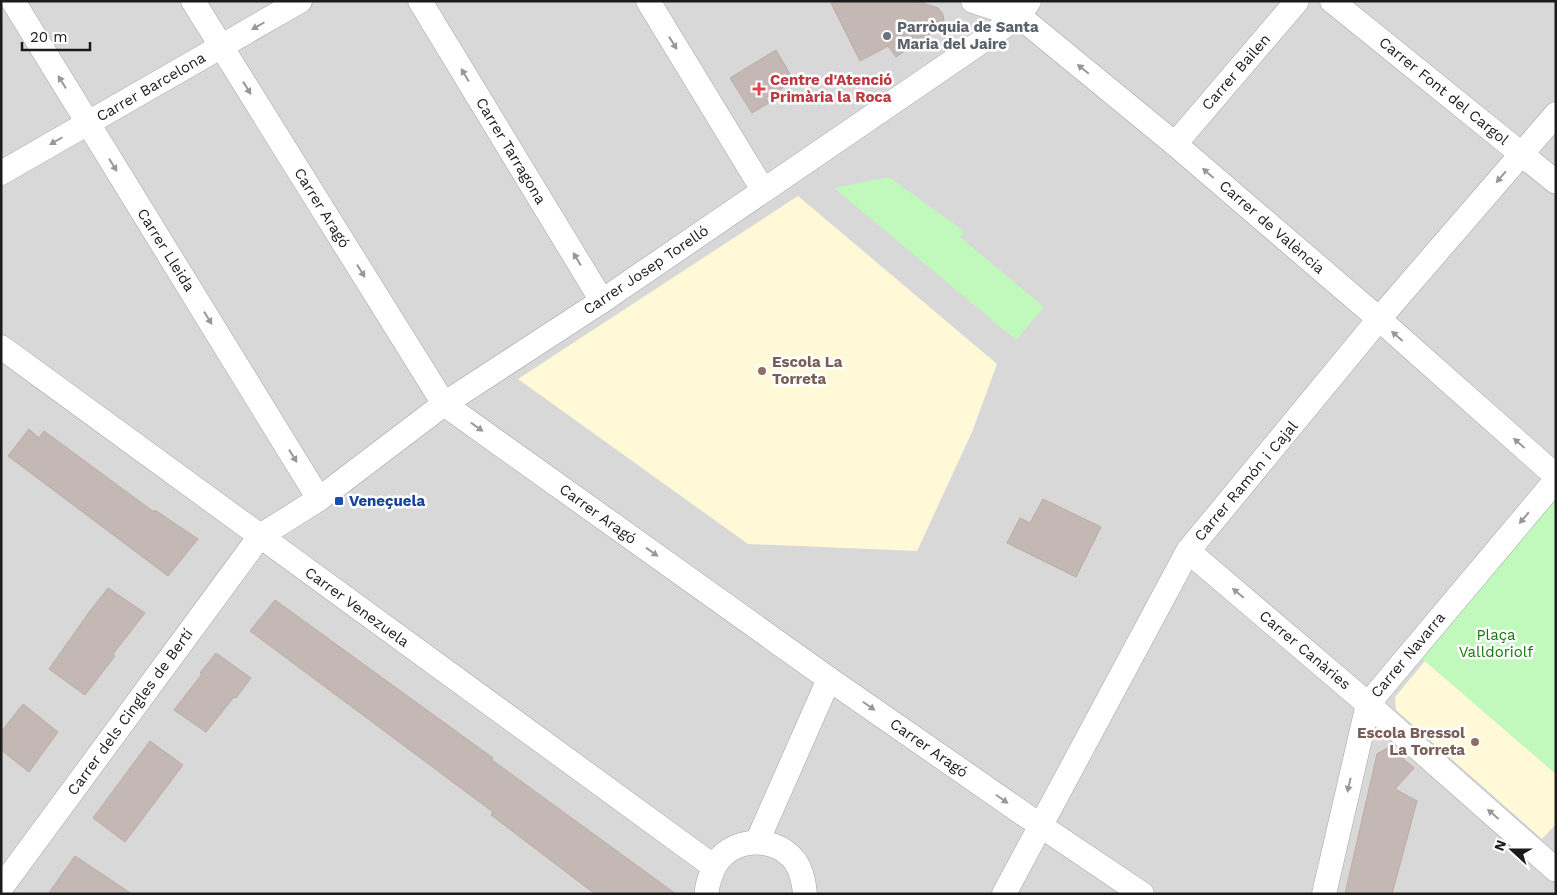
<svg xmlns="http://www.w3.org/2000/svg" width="1557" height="895" font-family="'Work Sans',sans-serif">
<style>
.residential{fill:#d9d8d8}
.education{fill:#fff9d7}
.park{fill:#c0f9bb}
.building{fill:#c4b8b4;stroke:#beaaa3}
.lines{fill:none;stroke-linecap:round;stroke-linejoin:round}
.minor-casing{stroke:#a2a2a2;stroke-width:25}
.minor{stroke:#fff;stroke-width:24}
.oneway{fill:#989898}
.worship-dot{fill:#6b7280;stroke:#fff;stroke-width:2}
.health-dot{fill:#e0444e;stroke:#fff;stroke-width:2}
.education-dot{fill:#8d6e63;stroke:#fff;stroke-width:2}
.transit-dot{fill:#1a4fb4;stroke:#fff;stroke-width:2}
.labels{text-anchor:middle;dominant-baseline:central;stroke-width:5;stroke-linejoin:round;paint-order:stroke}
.worship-label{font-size:15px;font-weight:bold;fill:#5b616d;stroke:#fff;text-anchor:start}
.street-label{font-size:15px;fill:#1b1b1b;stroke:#fff}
.health-label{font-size:15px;font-weight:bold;fill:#be3a42;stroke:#fff;text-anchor:start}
.education-label{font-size:15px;font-weight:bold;fill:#785e54;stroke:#fff;text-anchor:start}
.transit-label{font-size:15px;font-weight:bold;fill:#164399;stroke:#fff;text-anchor:start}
.park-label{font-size:15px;fill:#13770b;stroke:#fff}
</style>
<rect width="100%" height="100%" fill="#ede6e0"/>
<!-- residential -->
<rect class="residential" x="1" y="1" width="1555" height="893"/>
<!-- education -->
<g class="education">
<path d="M798,196L997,364L972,432L917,551L748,544L518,379Z"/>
<path d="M1425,661L1556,774V824L1542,839L1396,710L1395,697Z"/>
</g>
<!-- park -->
<g class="park">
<path d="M889,177L964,231L960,237L1044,307L1016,340L834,188Z"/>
<path d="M1556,480V774L1412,650Z"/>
</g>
<!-- building -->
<g class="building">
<path d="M830,1H917L938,8L943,14L944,21L939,28L896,57L888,46L860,61Z"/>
<path d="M776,50L794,81L766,98L769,103L752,113L730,78Z"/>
<path d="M29,429L39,438L44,431L154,512L155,510L198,539L168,576L8,456Z"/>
<path d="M1043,499L1101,527L1076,577L1007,543L1020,518L1030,523Z"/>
<path d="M108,588L145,613L113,654L115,656L85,695L49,669L90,611Z"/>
<path d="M275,600L493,758L492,760L676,894H595L491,815L493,812L250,631Z"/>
<path d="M216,653L251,678L236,698L234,697L206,732L174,710L202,674L200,673Z"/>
<path d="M23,704L58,732L29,772L1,750V732Z"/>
<path d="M150,741L183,765L125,842L93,818Z"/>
<path d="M1389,747L1414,768L1395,789L1417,801L1392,894H1345L1377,754Z"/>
<path d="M75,856L132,894H48Z"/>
</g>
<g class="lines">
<!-- minor casing -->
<g class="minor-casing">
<g id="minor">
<path d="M13,1L319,499"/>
<path d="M193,1L444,404L829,679L1041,826L1142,894"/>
<path d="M420,1L602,301"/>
<path d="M648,1L763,190"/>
<path d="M973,1L1019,16L1175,144L1379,319L1556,476"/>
<path d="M1332,1L1556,182"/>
<path d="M1175,144L1297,1"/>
<path d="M1,173L300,1"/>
<path d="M1,347L713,866"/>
<path d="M1188,551L1368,704L1556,870"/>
<path d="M757,842L829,679"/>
<path d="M1,888L260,536L319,499L444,404L602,301L1019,16L1029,1"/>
<path d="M707,894C706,887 709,881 711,875C721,839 772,831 795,861C802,871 804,882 805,894"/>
<path d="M1004,894L1188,551L1379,319L1556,114"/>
<path d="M1324,894L1368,704L1556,480"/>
</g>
</g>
<!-- minor -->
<use href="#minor" class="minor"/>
</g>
<!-- one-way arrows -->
<defs><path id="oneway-solid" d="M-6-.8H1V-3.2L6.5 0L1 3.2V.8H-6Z" transform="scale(1.25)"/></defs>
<g class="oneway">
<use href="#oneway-solid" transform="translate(258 26) rotate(150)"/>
<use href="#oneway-solid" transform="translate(673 43) rotate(58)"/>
<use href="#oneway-solid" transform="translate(1083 69) rotate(-141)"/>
<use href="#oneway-solid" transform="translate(465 75) rotate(-121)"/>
<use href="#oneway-solid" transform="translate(62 82) rotate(-122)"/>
<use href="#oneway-solid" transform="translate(247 88) rotate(58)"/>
<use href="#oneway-solid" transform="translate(56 141) rotate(150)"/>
<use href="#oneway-solid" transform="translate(113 165) rotate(58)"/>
<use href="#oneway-solid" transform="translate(1208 173) rotate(-139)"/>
<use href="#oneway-solid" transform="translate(1501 177) rotate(131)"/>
<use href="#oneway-solid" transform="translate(577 259) rotate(-121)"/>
<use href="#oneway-solid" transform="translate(361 271) rotate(58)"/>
<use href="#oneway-solid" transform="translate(208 318) rotate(58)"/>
<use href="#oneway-solid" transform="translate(1397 336) rotate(-139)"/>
<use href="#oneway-solid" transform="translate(477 427) rotate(36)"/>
<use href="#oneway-solid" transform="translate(1519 443) rotate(-139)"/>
<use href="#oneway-solid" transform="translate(293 456) rotate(58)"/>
<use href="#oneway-solid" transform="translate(1524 518) rotate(130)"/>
<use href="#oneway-solid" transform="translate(652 552) rotate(36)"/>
<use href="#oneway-solid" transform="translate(1238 593) rotate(-140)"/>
<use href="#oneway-solid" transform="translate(869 706) rotate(35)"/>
<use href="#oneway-solid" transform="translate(1349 785) rotate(103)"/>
<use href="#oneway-solid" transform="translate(1002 799) rotate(35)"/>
<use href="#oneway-solid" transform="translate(1493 814) rotate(-139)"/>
</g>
<!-- markers -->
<circle class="worship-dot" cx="887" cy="36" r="5"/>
<path class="health-dot" d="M756.5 81.5h5v5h5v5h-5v5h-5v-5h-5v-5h5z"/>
<g class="education-dot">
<circle cx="762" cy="371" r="5"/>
<circle cx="1475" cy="742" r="5"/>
</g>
<rect class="transit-dot" x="334" y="496" width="10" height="10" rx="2.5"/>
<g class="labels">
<!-- worship labels -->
<g class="worship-label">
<text x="897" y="27">Parròquia de Santa<tspan x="897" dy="17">Maria del Jaire</tspan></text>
</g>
<!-- street labels -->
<g class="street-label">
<text transform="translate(1236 72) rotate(-49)">Carrer Bailen</text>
<text transform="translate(151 87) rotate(-30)">Carrer Barcelona</text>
<text transform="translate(1444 91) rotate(39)">Carrer Font del Cargol</text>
<text transform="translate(511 151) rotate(59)">Carrer Tarragona</text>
<text transform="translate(322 208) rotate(58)">Carrer Aragó</text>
<text transform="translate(1272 227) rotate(41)">Carrer de València</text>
<text transform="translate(166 250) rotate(58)">Carrer Lleida</text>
<text transform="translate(646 270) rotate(-34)">Carrer Josep Torelló</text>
<text transform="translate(1246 481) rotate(-50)">Carrer Ramón i Cajal</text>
<text transform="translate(598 514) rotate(36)">Carrer Aragó</text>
<text transform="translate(357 607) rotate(36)">Carrer Venezuela</text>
<text transform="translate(1305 650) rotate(40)">Carrer Canàries</text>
<text transform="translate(1408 655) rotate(-50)">Carrer Navarra</text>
<text transform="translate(130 712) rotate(-54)">Carrer dels Cingles de Bertí</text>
<text transform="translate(929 748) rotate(35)">Carrer Aragó</text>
</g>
<!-- health labels -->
<g class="health-label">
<text x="770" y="80">Centre d'Atenció<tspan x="770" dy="17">Primària la Roca</tspan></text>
</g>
<!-- education labels -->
<g class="education-label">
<text x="772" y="362">Escola La<tspan x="772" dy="17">Torreta</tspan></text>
<text x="1465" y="733" text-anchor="end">Escola Bressol<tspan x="1465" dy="17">La Torreta</tspan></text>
</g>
<!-- transit labels -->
<g class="transit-label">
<text x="349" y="501">Veneçuela</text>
</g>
<!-- park labels -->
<g class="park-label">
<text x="1496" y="635">Plaça<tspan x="1496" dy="17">Valldoriolf</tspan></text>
</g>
</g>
<!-- border -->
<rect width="1557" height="895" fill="none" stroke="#1b1b1b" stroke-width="5"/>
<!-- north arrow -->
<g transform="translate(1512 850) rotate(291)" stroke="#ffffff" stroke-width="4" paint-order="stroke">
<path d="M0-4L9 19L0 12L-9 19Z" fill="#1b1b1b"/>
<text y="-8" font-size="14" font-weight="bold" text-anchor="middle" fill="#1b1b1b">N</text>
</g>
<!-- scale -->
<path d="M22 42v8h68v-8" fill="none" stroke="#1b1b1b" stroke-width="2.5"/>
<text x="30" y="42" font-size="15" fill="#1b1b1b" stroke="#ffffff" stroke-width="4" paint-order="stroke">20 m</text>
</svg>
